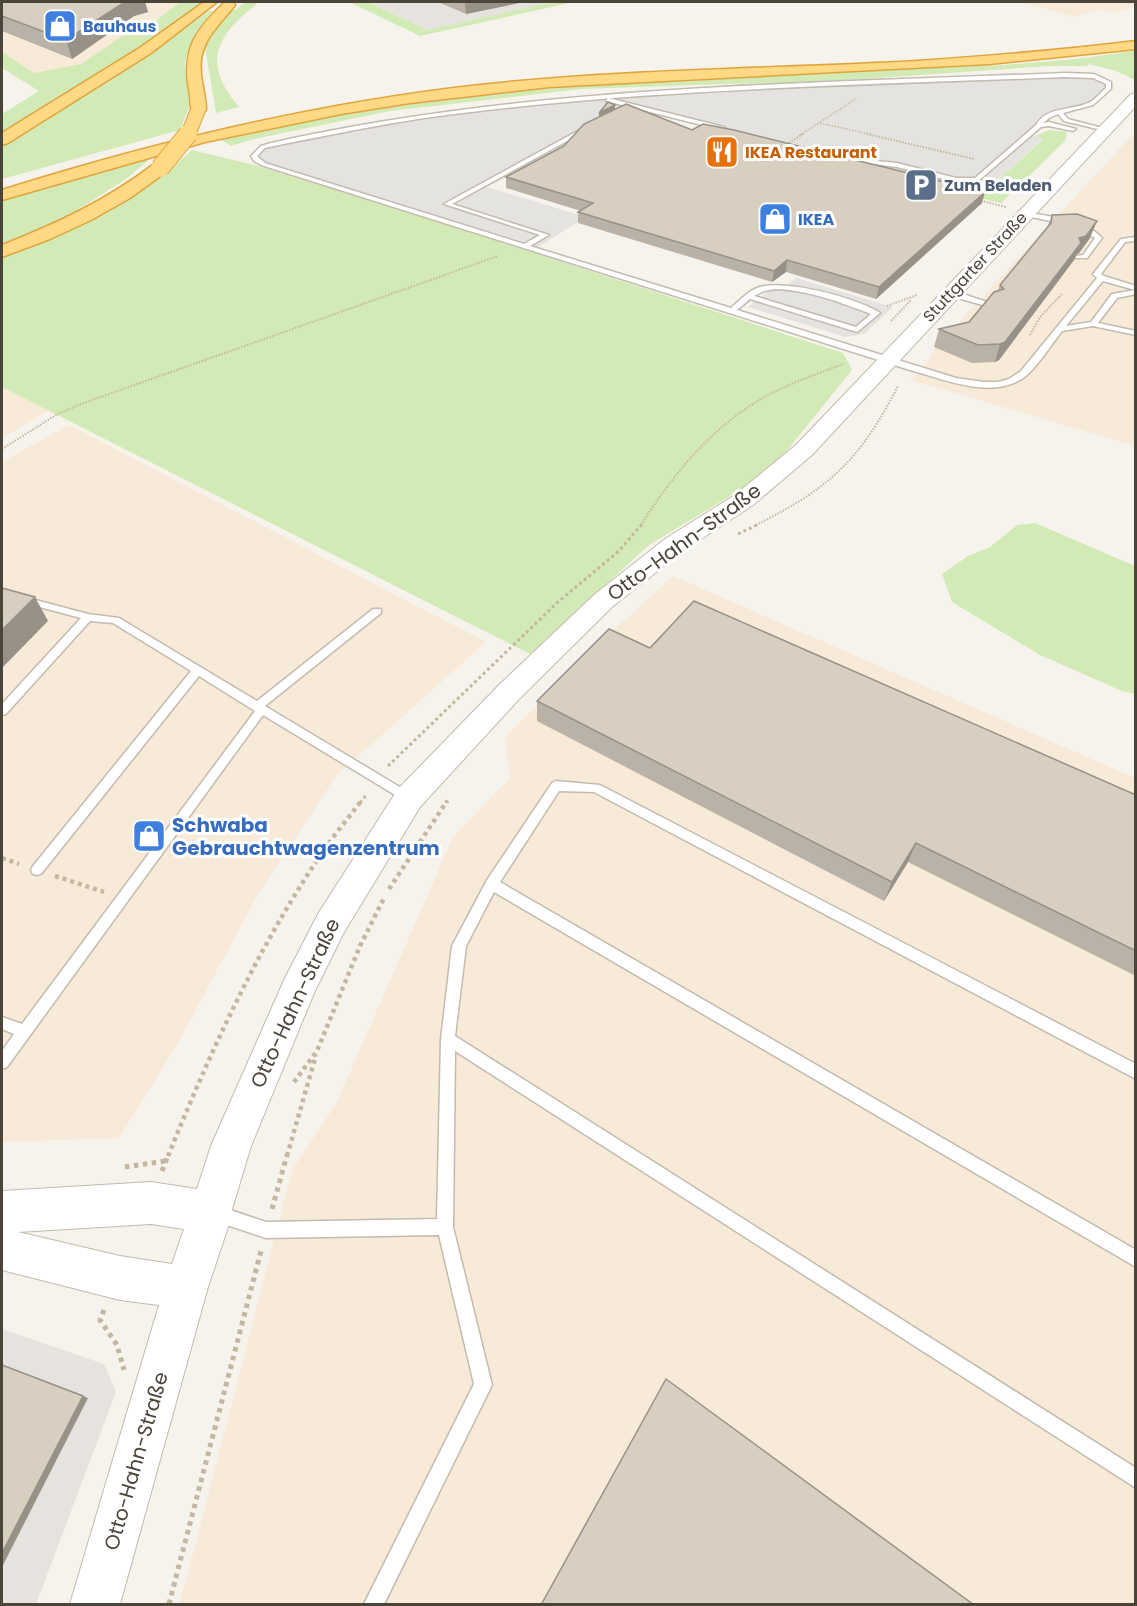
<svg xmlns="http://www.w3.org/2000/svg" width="1137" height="1606" font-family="Poppins,sans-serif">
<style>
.commercial{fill:#f7ead8}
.industrial{fill:#e6e2dd}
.green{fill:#d2eab5}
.parking{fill:#e5e3e0}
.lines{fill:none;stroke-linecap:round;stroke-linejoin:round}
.service-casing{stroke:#c2bbae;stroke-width:3}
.tertiary-casing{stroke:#c2bbae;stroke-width:2}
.trunk-casing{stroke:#e0a43c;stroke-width:3}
.path-far4{stroke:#c4b79f;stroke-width:1.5;stroke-dasharray:1.5 1.5;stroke-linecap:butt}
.path-far3{stroke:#c4b79f;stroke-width:2;stroke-dasharray:1.5 1.5;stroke-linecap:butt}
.path-far2{stroke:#c4b79f;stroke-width:3;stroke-dasharray:3 3;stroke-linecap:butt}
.path-far1{stroke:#c4b79f;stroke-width:4.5;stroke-dasharray:4 4;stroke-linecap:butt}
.path{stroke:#c4b79f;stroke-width:5;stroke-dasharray:4.5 4.5;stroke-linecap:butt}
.service{fill:#fff;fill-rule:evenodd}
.tertiary{fill:#fff;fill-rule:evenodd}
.trunk{fill:#ffd985;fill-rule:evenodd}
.trunk-bridge-far1-casing{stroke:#e0a43c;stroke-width:16;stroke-linecap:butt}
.trunk-bridge-casing{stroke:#e0a43c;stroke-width:20;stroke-linecap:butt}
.trunk-bridge-far1{stroke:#ffd985;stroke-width:14}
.trunk-bridge{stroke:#ffd985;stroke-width:18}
.wall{fill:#bab2a6}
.shaded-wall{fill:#979187}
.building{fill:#d8cfc1;stroke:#979187;stroke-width:1.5}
.labels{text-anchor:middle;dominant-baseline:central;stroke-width:6;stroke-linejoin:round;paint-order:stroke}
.far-shop-label{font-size:16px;font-weight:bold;fill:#366cbe;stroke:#fff;text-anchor:start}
.far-food-label{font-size:16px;font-weight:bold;fill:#c56008;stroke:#fff;text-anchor:start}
.far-service-label{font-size:16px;font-weight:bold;fill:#4e5e75;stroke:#fff;text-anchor:start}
.far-street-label{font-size:16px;fill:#4b4439;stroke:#fff}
.street-label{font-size:20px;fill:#4b4439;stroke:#fff}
.shop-label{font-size:20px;font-weight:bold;fill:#366cbe;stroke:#fff;text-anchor:start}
</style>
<rect width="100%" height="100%" fill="#f6f3ec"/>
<!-- commercial -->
<g class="commercial">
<path d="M2,2H180L153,23L109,46L81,64L34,73L2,52Z"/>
<path d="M1021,2H1135L1136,6L1113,13L1101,9L1075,17Z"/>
<path d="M1135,132V446L911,380L927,363L935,348Z"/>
<path d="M2,387L49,410L2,438Z"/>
<path d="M69,425L486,642L336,776L257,896L179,1041L119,1138L2,1142V462Z"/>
<path d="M673,576L1135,778V1604H179L191,1562L292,1170L336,1104L453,837L510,778L505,737L603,640Z"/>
</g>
<!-- industrial -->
<g class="industrial">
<path d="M368,2H552L428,30Z"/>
<path d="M2,1329L104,1364L116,1392L36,1604H2Z"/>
</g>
<!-- green -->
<g class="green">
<path d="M180,2H203L143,47L2,134V114L39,91L2,68V52L34,73L81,64L142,23H153Z"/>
<path d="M246,2H259C217,35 200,61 239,107L216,113L205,47L230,10H235Z"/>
<path d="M349,2H368L428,30L552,2H574L420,36Z"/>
<path d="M209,11H213L196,32L185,61L189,107L180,130L2,179V146L93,91Z"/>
<path d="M1135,51V80L1116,71L1089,64L1087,66H1050L848,80L582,89L390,111L254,139L231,146L218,138L349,111L545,85L1003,65L1076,59Z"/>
<path d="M1049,130L1067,132L1065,141L1001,203L979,198L1043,139L1035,136Z"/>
<path d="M192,150L254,165L430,219L843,353L852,370L785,453L740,490L649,545L530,654L2,387V256C66,235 142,197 192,150Z"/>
<path d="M160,151L123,181L60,221L2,243V198Z"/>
<path d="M1035,523L1135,566V694L1122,691L1040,655L952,602L942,574L968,556L990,547L1017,525Z"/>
</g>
<!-- parking -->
<g class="parking">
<path d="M1065,75L1094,76L1110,85L1099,99L1083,106L1050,114L1027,134L1043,138L980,197L860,165L633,109L487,187L586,217L538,247L256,160V152L273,144L472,109L546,100Z"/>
<path d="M796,278L893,307L864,334L845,337L748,307L767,292L782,289Z"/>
</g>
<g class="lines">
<!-- service casing -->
<g class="service-casing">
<g id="service">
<path d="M1065,73L1094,74L1111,82V89L1093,105L1063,113L1068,119L1106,129V131L1064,121L1058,114L1049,118L1043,123L1049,122L1076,129L1073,131L1049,126L1041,127L977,182H956L897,167L852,161L855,159L897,163L956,178H975L1036,125C1047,106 1070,111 1088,103C1095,100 1101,92 1106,88V84L1093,78L1065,77C867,85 668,88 471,112C405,119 339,133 274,146L265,148L257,156L265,163L524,244L540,235L444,204L585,127H589V129L452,204L549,235L530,246L731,308C739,301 747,292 757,288C783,278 857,298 880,313L857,332L750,299L737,310L956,378L984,382H998L1009,379L1021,371L1097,278L1093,274L1121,239L1136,237V241L1125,242L1101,274L1104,276L1136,286V294L1117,298L1098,323L1136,331V335L1093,326L1062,331C1051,345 1040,363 1027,375C995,402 944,379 910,370L261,165L254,161L251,156L261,146L271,143C531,85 800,84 1065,73ZM1103,281L1135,290L1112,294L1091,322L1066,326ZM775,289C809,290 839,302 871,314L856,327L754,296L764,291Z"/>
<path d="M608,98L724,127L725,128L722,130L606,101Z"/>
<path d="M1024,212C1049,217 1084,218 1102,238L1087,258H1075V256L1083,255L1095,238L1073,226L1022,215V213Z"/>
<path d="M948,291H954L996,305L989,307L948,295Z"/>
<path d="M2,591L88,614L119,618L257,701L373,609H381V613L265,706L413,795L415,798L413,801H405L263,715L7,1067L2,1069V1051L14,1034L2,1029V1017L22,1024L255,711L199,676L41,874L37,875L33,874L31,870L33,866L191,671L113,623L90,621L6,714L2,715V704L81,618L2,597Z"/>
<path d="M556,781L600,785L1136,1064V1079L594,792L559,791L500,882L1136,1250V1267L494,892L466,946L455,1036L1136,1468V1488L455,1051L453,1227L492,1385L384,1604H364L474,1384L439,1235L266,1238L212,1220L210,1214L212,1208L218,1206L266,1222L437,1219L441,1039L452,946L487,880L552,783Z"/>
</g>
</g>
<!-- tertiary casing -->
<g class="tertiary-casing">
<path id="tertiary" d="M1136,93V106L812,455L753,505L683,551L612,607L520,698L420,807L343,934L314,993L251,1146L232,1209L233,1212L208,1287L120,1604H70L159,1305L120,1300L2,1270V1191L151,1182L197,1189L211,1146L284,980L318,914L398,789L500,684L594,595L665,539L735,495L796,445L1131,94ZM151,1224L184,1229L172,1264L120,1256L18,1232Z"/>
</g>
<!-- trunk casing -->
<g class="trunk-casing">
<g id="trunk">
<path d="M204,2H217L151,53L8,143L2,145V133L141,47Z"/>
<path d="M225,2H233L235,5C219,26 197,43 201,73C202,86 206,97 206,110L203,113H193C189,107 191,98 189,90C182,49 195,30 225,2Z"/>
<path d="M1136,41V49L989,64L549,87L410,103L341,114L205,142L2,200V190C158,141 317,103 480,85C625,69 771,69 917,61C990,56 1063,50 1136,41Z"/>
<path d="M160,163L168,168L166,172L130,198L91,220L50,239L2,257V245C56,224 107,200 154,164Z"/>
</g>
</g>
<!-- path-far4 -->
<g class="path-far4">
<path d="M820,123L873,135"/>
<path d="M800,135L856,99"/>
</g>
<!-- path-far3 -->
<g class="path-far3">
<path d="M867,134L974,159"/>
<path d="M784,146L803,134"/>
<path d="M978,200L1006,207"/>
<path d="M887,306L917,295"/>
<path d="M891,321L911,300"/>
<path d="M1030,335L1040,317L1062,294"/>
<path d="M2,449L56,415L81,404L498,256"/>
<path d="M641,525C675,471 719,418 778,390C799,380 822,372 843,364"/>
<path d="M756,525C830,488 860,460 898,386"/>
</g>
<!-- path-far2 -->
<g class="path-far2">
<path d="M738,534L759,524"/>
<path d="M388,766L558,602L619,551L642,524"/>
<path d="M360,803L367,794"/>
<path d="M446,803L448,800"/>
</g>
<!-- path-far1 -->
<g class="path-far1">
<path d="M2,858L19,864"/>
<path d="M55,876L104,892"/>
<path d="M389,889L447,801"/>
<path d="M294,1082L317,1051L360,946L384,898"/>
<path d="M168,1156C210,1053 257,949 320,856C332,837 348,819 361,801"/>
<path d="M287,1156L316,1055"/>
</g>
<!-- path -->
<g class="path">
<path d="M125,1167L166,1161"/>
<path d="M162,1171L168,1155"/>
<path d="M272,1209L287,1155"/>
<path d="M104,1310L100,1320L117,1345L124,1370"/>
<path d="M169,1604L261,1251"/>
</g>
<!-- service -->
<use href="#service" class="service"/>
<!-- tertiary -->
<use href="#tertiary" class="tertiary"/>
<!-- trunk -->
<use href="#trunk" class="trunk"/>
<!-- trunk-bridge-far1 casing -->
<g class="trunk-bridge-far1-casing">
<path id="trunk-bridge-far1" d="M188,135L198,110"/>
</g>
<!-- trunk-bridge casing -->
<g class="trunk-bridge-casing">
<path id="trunk-bridge" d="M160,168L188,134"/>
</g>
<!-- trunk-bridge-far1 -->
<use href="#trunk-bridge-far1" class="trunk-bridge-far1"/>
<!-- trunk-bridge -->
<use href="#trunk-bridge" class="trunk-bridge"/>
</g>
<!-- wall -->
<g class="wall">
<path d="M2,2H145L148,12L134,16L72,59L2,31Z"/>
<path d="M438,2H524L466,14Z"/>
<path d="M615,109L692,130L982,203L876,299L786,272L772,282L578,223V212L581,211L506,188V177L564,146L599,117V113Z"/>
<path d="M1052,215L1090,238L1079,253L1077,254L1074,260L999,360L995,362L972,363L934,347L939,329L969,322L998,290L1000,285L1047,228Z"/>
<path d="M650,648L1136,795V976L908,862L884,901L537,721V701Z"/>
</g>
<!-- shaded-wall -->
<g class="shaded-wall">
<path d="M125,2H145L148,12L134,16L72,59L66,40Z"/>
<path d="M465,2H524L466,14Z"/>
<path d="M615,105V110L599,118V113Z"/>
<path d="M985,192L982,203L876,299L879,287Z"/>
<path d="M1097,221L1090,238L1079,253L1077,254L1074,260L999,360L995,362L1000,344L1079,238Z"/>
<path d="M787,260L786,272L772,282L774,271Z"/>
<path d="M35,597L48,621L2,668V630Z"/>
<path d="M916,843L908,862L884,901L892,882Z"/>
<path d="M83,1396L88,1398L2,1567V1553Z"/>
</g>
<!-- building -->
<g class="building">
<path d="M2,2H125L66,40L2,16Z"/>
<path d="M608,102L615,105L599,113Z"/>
<path d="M626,104L692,130L703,124L734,130L985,192L879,287L787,260L774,271L578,212L593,203L506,177L564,146L584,124Z"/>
<path d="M1077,214L1097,221L1086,236L1079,238L1081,243L1005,342L1000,344L978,345L939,329L969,322L994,292L1004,289L1000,285L1051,223L1052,215Z"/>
<path d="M2,588L35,597L2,630Z"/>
<path d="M694,601L1136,795V951L916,843L892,882L537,701L609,629L650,648Z"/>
<path d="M2,1365L83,1396L2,1553Z"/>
<path d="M666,1379L974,1605H541Z"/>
</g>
<!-- icons -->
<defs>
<g id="shop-square" transform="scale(1.725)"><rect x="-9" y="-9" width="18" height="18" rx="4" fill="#3f7fe0" stroke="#fff"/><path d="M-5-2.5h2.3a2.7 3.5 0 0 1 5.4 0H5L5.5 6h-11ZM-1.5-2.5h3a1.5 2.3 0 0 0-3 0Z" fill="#fff"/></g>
<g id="restaurant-square" transform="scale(1.725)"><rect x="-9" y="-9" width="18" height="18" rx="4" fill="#e8710a" stroke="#fff"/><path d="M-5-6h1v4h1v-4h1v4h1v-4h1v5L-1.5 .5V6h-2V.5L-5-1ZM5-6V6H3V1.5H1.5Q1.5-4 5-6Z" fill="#fff"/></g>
<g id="parking-square" transform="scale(1.725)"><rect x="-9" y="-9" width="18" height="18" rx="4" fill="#5c6f8a" stroke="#fff"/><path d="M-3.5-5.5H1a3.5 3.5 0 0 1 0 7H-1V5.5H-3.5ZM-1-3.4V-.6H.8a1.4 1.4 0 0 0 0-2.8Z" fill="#fff"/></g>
</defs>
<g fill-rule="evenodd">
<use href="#shop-square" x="60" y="26"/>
<use href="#restaurant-square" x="722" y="152"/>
<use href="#parking-square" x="921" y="185"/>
<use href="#shop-square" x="775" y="219"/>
<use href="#shop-square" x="149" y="836"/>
</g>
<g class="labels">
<!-- far-shop labels -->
<g class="far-shop-label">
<text x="83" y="26">Bauhaus</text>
<text x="798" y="219">IKEA</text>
</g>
<!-- far-food labels -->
<g class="far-food-label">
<text x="745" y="152">IKEA Restaurant</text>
</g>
<!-- far-service labels -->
<g class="far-service-label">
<text x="944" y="185">Zum Beladen</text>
</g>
<!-- far-street labels -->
<g class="far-street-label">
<text transform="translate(975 267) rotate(-47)">Stuttgarter Straße</text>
</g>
<!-- street labels -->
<g class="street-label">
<text transform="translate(684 542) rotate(-36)">Otto-Hahn-Straße</text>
<text transform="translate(295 1003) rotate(-65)">Otto-Hahn-Straße</text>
<text transform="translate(136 1461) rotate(-74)">Otto-Hahn-Straße</text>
</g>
<!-- shop labels -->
<g class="shop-label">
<text x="172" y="825">Schwaba<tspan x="172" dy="23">Gebrauchtwagenzentrum</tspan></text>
</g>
</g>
<!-- border -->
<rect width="1137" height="1606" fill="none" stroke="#4b4439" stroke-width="6"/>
</svg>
